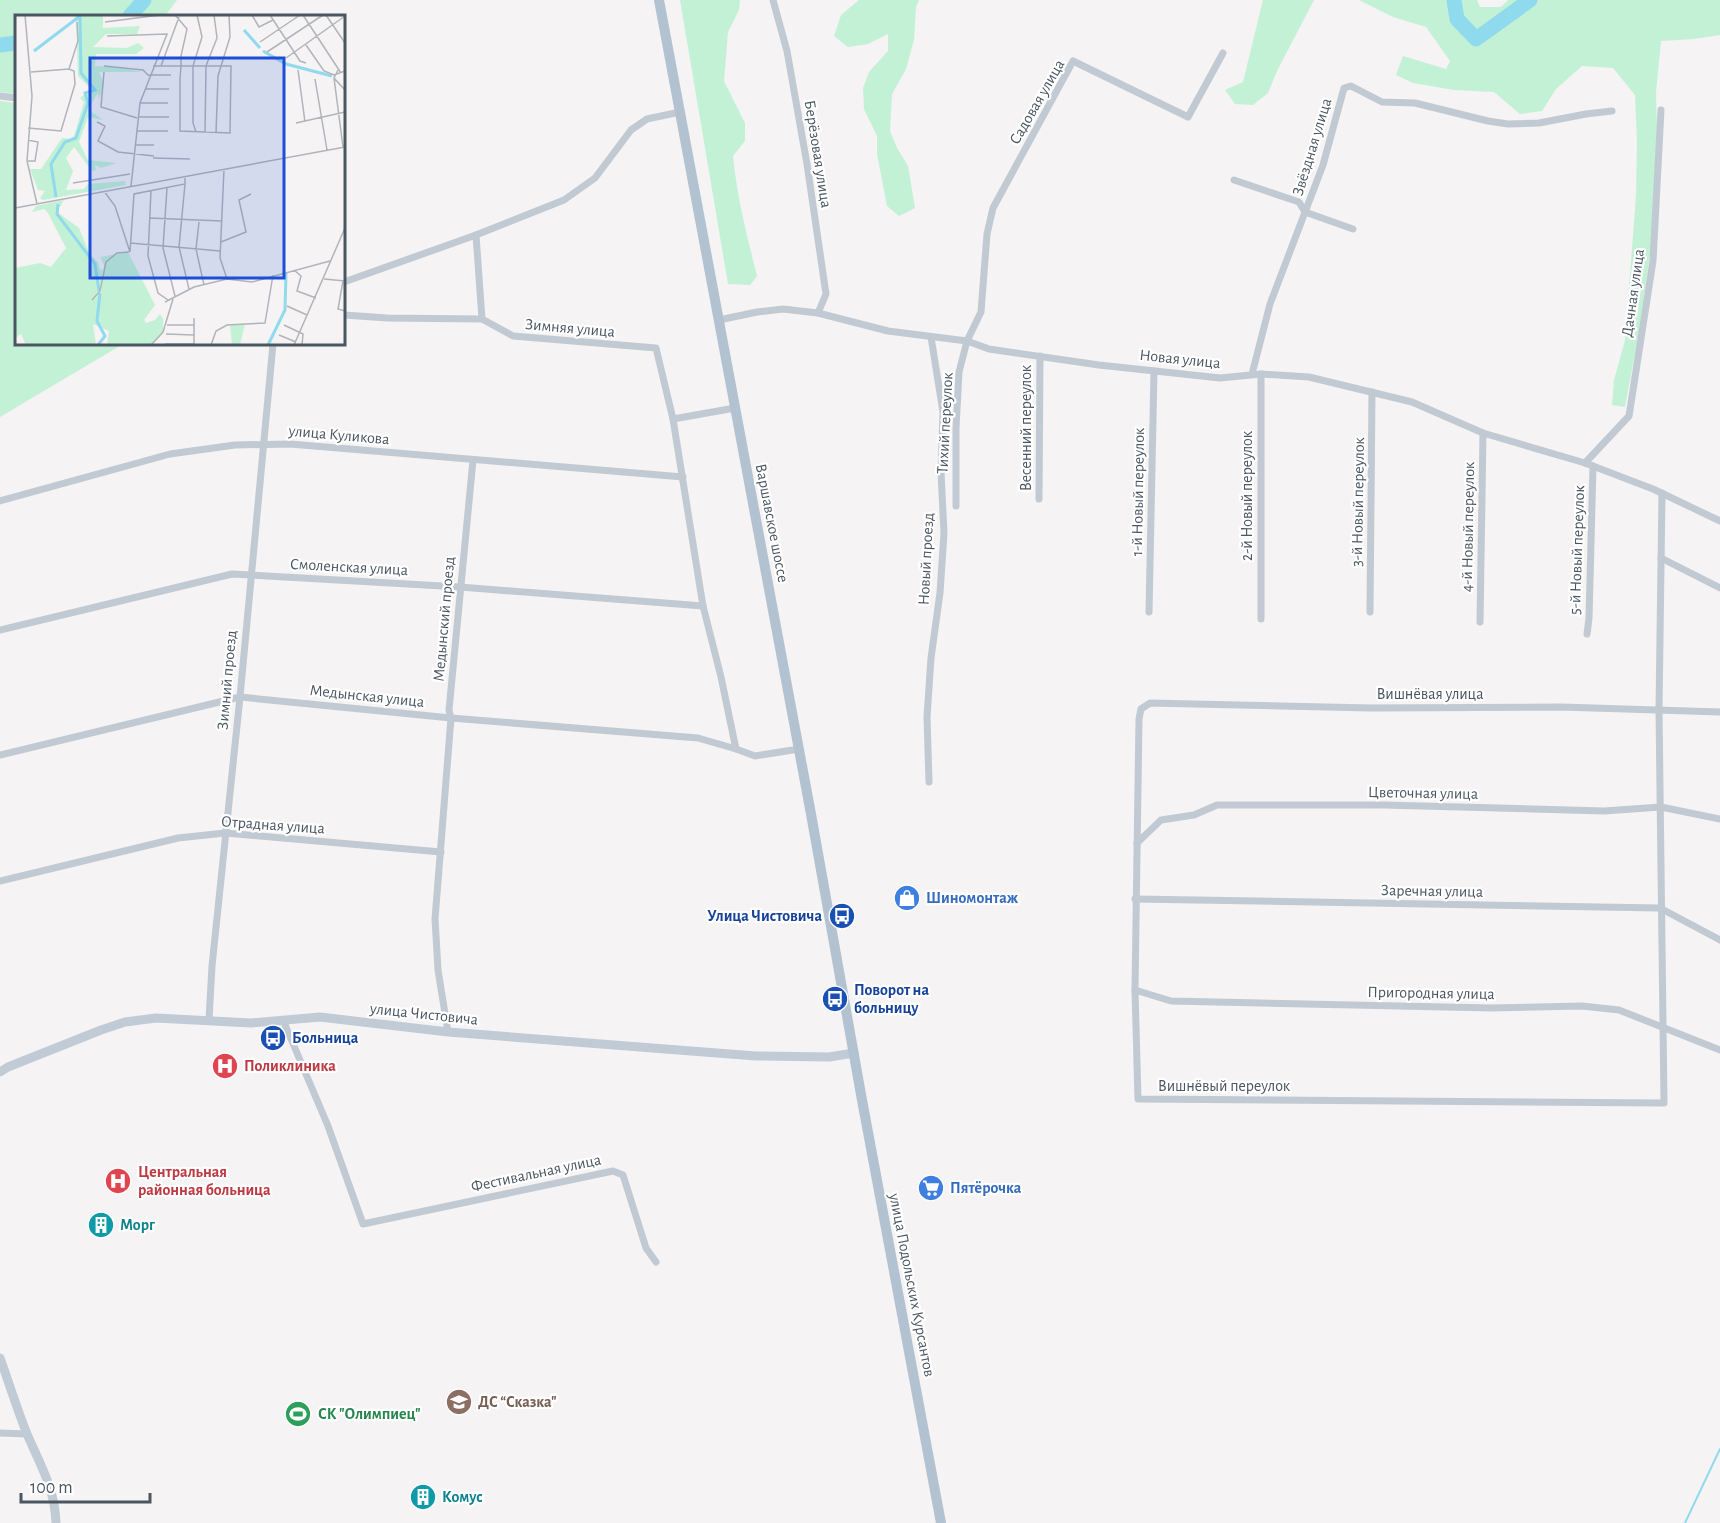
<svg xmlns="http://www.w3.org/2000/svg" width="1720" height="1523" font-family="'Alegreya Sans',sans-serif">
<style>
.green{fill:#c3f1d5}
.lines{fill:none;stroke-linecap:round;stroke-linejoin:round}
.stream{stroke:#90daee;stroke-width:2}
.river{stroke:#90daee;stroke-width:15}
.street{stroke:#c1cad2;stroke-width:7}
.secondary{stroke:#c1cbd6;stroke-width:9}
.primary{stroke:#b3c2d1;stroke-width:10}
.labels{text-anchor:middle;dominant-baseline:central;stroke-width:4.5;stroke-linejoin:round;paint-order:stroke}
.street-label{font-size:16px;fill:#4a5661;stroke:#fff}
.shop-label{font-size:16px;font-weight:bold;fill:#366cbe;stroke:#fff;text-anchor:start}
.transit-label{font-size:16px;font-weight:bold;fill:#164399;stroke:#fff;text-anchor:start}
.health-label{font-size:16px;font-weight:bold;fill:#be3a42;stroke:#fff;text-anchor:start}
.culture-label{font-size:16px;font-weight:bold;fill:#0d838f;stroke:#fff;text-anchor:start}
.education-label{font-size:16px;font-weight:bold;fill:#785e54;stroke:#fff;text-anchor:start}
.leisure-label{font-size:16px;font-weight:bold;fill:#27864d;stroke:#fff;text-anchor:start}
.inset-river{fill:none;stroke:#90daee;stroke-width:3}
.inset-road{fill:none;stroke:#b1b4b9;stroke-width:1.5}
.view{fill:#1d4ed8;fill-opacity:0.15;stroke:#1d4ed8;stroke-width:3}
.inset-edge{fill:none;stroke:#4a5661;stroke-width:3}
</style>
<rect width="100%" height="100%" fill="#f5f3f3"/>
<!-- green -->
<g class="green">
<path d="M0,0H177L165,16H16V94L0,92Z"/>
<path d="M680,0H740L739,10L728,32L724,81L745,123V141L733,156C737,197 747,236 757,276L750,285L728,284Z"/>
<path d="M859,0H919L916,7L914,40L906,69L892,94L890,131L897,148L908,166L915,208L899,216L887,206L877,154V136L864,109L863,88L869,72L888,51V34L868,44L848,47L834,36L841,15Z"/>
<path d="M1263,0H1314L1277,71L1268,93L1253,105L1235,104L1225,90L1243,82Z"/>
<path d="M1359,0H1477L1480,7H1501L1508,0H1720V35L1694,39L1661,41L1656,92L1657,132L1655,222L1637,343L1625,407L1612,405L1614,380L1625,340L1636,196L1637,141L1635,95L1613,68L1582,66L1556,89L1542,111L1520,114L1494,92L1454,90L1413,83L1396,75L1403,56L1446,69L1450,61L1426,27L1393,17Z"/>
<path d="M0,101L16,103V344H123L0,417Z"/>
</g>
<g class="lines">
<!-- stream -->
<path class="stream" d="M1685,1523L1720,1449"/>
<!-- river -->
<g class="river">
<path d="M1454,0L1457,19L1476,39L1530,0"/>
<path d="M130,16L144,0"/>
<path d="M0,45L16,43"/>
</g>
<!-- street -->
<g class="street">
<path d="M773,0L787,51L807,164L826,294L818,313"/>
<path d="M0,96L16,98"/>
<path d="M1234,180L1299,202L1305,212L1353,229"/>
<path d="M476,235L482,319"/>
<path d="M344,282L476,235L564,200L595,178L631,130L647,119L680,112"/>
<path d="M344,315L387,318L482,319L513,336L656,348L673,419L703,606L721,677L736,749L755,756L799,749"/>
<path d="M719,320L757,312L783,309L818,313L888,331L967,341L989,349L1099,365L1220,378L1261,374L1309,377L1412,402L1483,433L1585,463L1653,489L1720,521"/>
<path d="M1252,374L1270,304L1323,165L1344,88L1351,86L1382,102L1415,103L1488,121L1508,124L1539,123L1586,114L1612,111"/>
<path d="M1261,374V619"/>
<path d="M673,419L735,408"/>
<path d="M1585,463L1629,416L1653,261L1661,110"/>
<path d="M1662,493L1659,710L1664,1103L1138,1099L1135,990L1139,719L1141,709L1150,703L1372,708L1561,707L1720,712"/>
<path d="M1039,499L1040,356"/>
<path d="M0,501L170,454L235,445L290,444L683,477"/>
<path d="M956,506V428L959,372L967,341L981,312L987,234L993,208L1073,61L1188,117L1223,53"/>
<path d="M1661,558L1720,588"/>
<path d="M1149,612L1154,371"/>
<path d="M1370,612L1372,392"/>
<path d="M1480,622L1483,433"/>
<path d="M0,630L232,574L460,587L703,606"/>
<path d="M1587,634L1589,618L1593,466"/>
<path d="M0,755L240,697L451,718L698,738L736,749"/>
<path d="M929,782L927,717L931,658L940,593L944,533L941,472L943,412L931,337"/>
<path d="M1137,843L1161,820L1194,815L1217,805H1384L1604,811L1661,807L1720,819"/>
<path d="M0,881L178,838L225,833L441,852"/>
<path d="M1135,899L1660,908L1720,940"/>
<path d="M1135,990L1171,1001L1492,1008L1582,1006L1619,1010L1720,1050"/>
<path d="M209,1020L212,966L240,697L273,344"/>
<path d="M283,1020L328,1126L363,1224L613,1171L623,1175L646,1248L656,1262"/>
<path d="M448,1032L438,970L435,919L451,718L449,710L473,460"/>
<path d="M0,1433L27,1434"/>
</g>
<!-- secondary -->
<g class="secondary">
<path d="M0,1072L8,1067L101,1030L125,1022L156,1018L251,1023L320,1017L448,1032L704,1052L756,1056L829,1057L854,1053"/>
<path d="M0,1358C9,1383 17,1409 27,1434C40,1464 55,1489 56,1523"/>
</g>
<!-- primary -->
<path class="primary" d="M659,0L811,814L862,1100L941,1523"/>
</g>
<!-- icons -->
<defs>
<g id="shop-disc" transform="scale(1.35)"><circle r="9.5" fill="#3f7fe0" stroke="#fff"/><path d="M-5-2.5h2.3a2.7 3.5 0 0 1 5.4 0H5L5.5 6h-11ZM-1.5-2.5h3a1.5 2.3 0 0 0-3 0Z" fill="#fff"/></g>
<g id="bus-disc" transform="scale(1.35)"><circle r="9.5" fill="#1a4fb4" stroke="#fff"/><path d="M-5-6H5V4H4V6H2V4H-2V6H-4V4H-5ZM-3.5-4V0h7V-4ZM-3.5 1.2v1.5H-2V1.2ZM2 1.2v1.5H3.5V1.2Z" fill="#fff"/></g>
<g id="hospital-disc" transform="scale(1.35)"><circle r="9.5" fill="#e0444e" stroke="#fff"/><path d="M-5-5h3v3.5h4V-5h3V5h-3V1.5h-4V5h-3Z" fill="#fff"/></g>
<g id="supermarket-disc" transform="scale(1.35)"><circle r="9.5" fill="#3f7fe0" stroke="#fff"/><path d="M-6-5.5h2.5l.6 2H6L4.5 2H-2.5L-4.4-4H-6ZM-1.5 3.2a1.3 1.3 0 1 0 .1 0ZM3 3.2a1.3 1.3 0 1 0 .1 0Z" fill="#fff"/></g>
<g id="building-disc" transform="scale(1.35)"><circle r="9.5" fill="#0f9aa8" stroke="#fff"/><path d="M-4-6H4V6H1V3H-1V6H-4ZM-2.5-4.3h1.7v1.8h-1.7ZM.8-4.3h1.7v1.8H.8ZM-2.5-1h1.7V.8h-1.7ZM.8-1h1.7V.8H.8Z" fill="#fff"/></g>
<g id="school-disc" transform="scale(1.35)"><circle r="9.5" fill="#8d6e63" stroke="#fff"/><path d="M0-5L7-2L0 1L-7-2ZM-4 1L0 2.5L4 1V4Q0 6-4 4Z" fill="#fff"/></g>
<g id="stadium-disc" transform="scale(1.35)"><circle r="9.5" fill="#2e9e5b" stroke="#fff"/><path d="M0-5a6.5 5 0 1 0 0 10a6.5 5 0 1 0 0-10ZM-3.5-1.8h7v3.6h-7Z" fill="#fff"/></g>
</defs>
<g fill-rule="evenodd">
<use href="#shop-disc" x="907" y="898"/>
<use href="#bus-disc" x="842" y="916"/>
<use href="#bus-disc" x="835" y="999"/>
<use href="#bus-disc" x="273" y="1038"/>
<use href="#hospital-disc" x="225" y="1066"/>
<use href="#hospital-disc" x="118" y="1181"/>
<use href="#supermarket-disc" x="931" y="1188"/>
<use href="#building-disc" x="101" y="1225"/>
<use href="#school-disc" x="459" y="1402"/>
<use href="#stadium-disc" x="298" y="1414"/>
<use href="#building-disc" x="423" y="1497"/>
</g>
<g class="labels">
<!-- street labels -->
<g class="street-label">
<text transform="translate(1037 102) rotate(-60)">Садовая улица</text>
<text transform="translate(1312 147) rotate(-73)">Звёздная улица</text>
<text transform="translate(818 154) rotate(81)">Берёзовая улица</text>
<text transform="translate(1633 293) rotate(-82)">Дачная улица</text>
<text transform="translate(570 328) rotate(5)">Зимняя улица</text>
<text transform="translate(1180 359) rotate(6)">Новая улица</text>
<text transform="translate(945 423) rotate(-87)">Тихий переулок</text>
<text transform="translate(1026 428) rotate(-90)">Весенний переулок</text>
<text transform="translate(339 435) rotate(5)">улица Куликова</text>
<text transform="translate(1138 492) rotate(-89)">1-й Новый переулок</text>
<text transform="translate(1247 496) rotate(-90)">2-й Новый переулок</text>
<text transform="translate(1358 502) rotate(-89)">3-й Новый переулок</text>
<text transform="translate(772 523) rotate(79)">Варшавское шоссе</text>
<text transform="translate(1468 527) rotate(-89)">4-й Новый переулок</text>
<text transform="translate(1577 550) rotate(-88)">5-й Новый переулок</text>
<text transform="translate(926 559) rotate(-87)">Новый проезд</text>
<text transform="translate(349 567) rotate(3)">Смоленская улица</text>
<text transform="translate(444 619) rotate(-85)">Медынский проезд</text>
<text transform="translate(227 680) rotate(-85)">Зимний проезд</text>
<text x="1430" y="694">Вишнёвая улица</text>
<text transform="translate(367 696) rotate(6)">Медынская улица</text>
<text transform="translate(1423 793) rotate(1)">Цветочная улица</text>
<text transform="translate(273 825) rotate(4)">Отрадная улица</text>
<text transform="translate(1432 891) rotate(1)">Заречная улица</text>
<text transform="translate(1431 993) rotate(1)">Пригородная улица</text>
<text transform="translate(424 1014) rotate(6)">улица Чистовича</text>
<text x="1224" y="1086">Вишнёвый переулок</text>
<text transform="translate(536 1173) rotate(-12)">Фестивальная улица</text>
<text transform="translate(912 1285) rotate(79)">улица Подольских Курсантов</text>
</g>
<!-- shop labels -->
<g class="shop-label">
<text x="926" y="898">Шиномонтаж</text>
<text x="950" y="1188">Пятёрочка</text>
</g>
<!-- transit labels -->
<g class="transit-label">
<text x="822" y="916" text-anchor="end">Улица Чистовича</text>
<text x="854" y="990">Поворот на<tspan x="854" dy="18">больницу</tspan></text>
<text x="292" y="1038">Больница</text>
</g>
<!-- health labels -->
<g class="health-label">
<text x="244" y="1066">Поликлиника</text>
<text x="138" y="1172">Центральная<tspan x="138" dy="18">районная больница</tspan></text>
</g>
<!-- culture labels -->
<g class="culture-label">
<text x="120" y="1225">Морг</text>
<text x="442" y="1497">Комус</text>
</g>
<!-- education labels -->
<g class="education-label">
<text x="478" y="1402">ДС “Сказка"</text>
</g>
<!-- leisure labels -->
<g class="leisure-label">
<text x="318" y="1414">СК "Олимпиец"</text>
</g>
</g>
<!-- overview -->
<g transform="translate(15 15)">
<rect width="330" height="330" fill="#f5f3f3"/>
<path d="M61,0H88V13L125,11L122,19H91L78,32L112,33L123,28L129,33L121,39H81L80,51L103,52L127,57H84L89,69L84,85L83,78L73,94L88,105L73,102L64,127L73,145L102,148L86,153L80,150L81,155L77,156L59,132L51,143L58,156L51,175L69,174L73,169L110,166L111,170L28,185L25,183L30,176L23,175L15,154H26L47,123L56,124L59,121L69,87L65,83L76,74L63,61ZM49,185L42,197L64,213L75,240L83,247L85,255L88,254L85,275L75,286L86,276L89,250L85,242L113,237L140,290L129,305L131,308L140,305L145,299L148,304V316L135,330H92L94,316L78,309L81,330H11L6,319L0,323V253L25,248L36,252L51,233L33,198L29,194L17,197L21,191ZM230,309L225,330H217L215,310Z" fill="#c3f1d5"/>
<path class="inset-river" d="M229,15L245,33M19,36L65,1M248,36L271,49L317,61M41,182L36,149L50,127L61,123L73,88L70,78L80,75L66,58L65,0M43,189L42,199L80,249L84,276M83,330L90,321L82,306L85,278M253,330L270,295L271,258"/>
<path class="inset-road" d="M10,0L17,81L12,146L22,189M237,0L244,12L258,5M255,0L285,46L291,48M288,0L326,58M311,0L330,28M90,7L145,0M92,21L152,19L125,88L116,171M245,27L285,0M291,30L309,56L319,60L330,56M252,37L308,0M271,43L330,1M89,51L128,55L134,61M138,51H216L215,118L165,116V64L166,51V41L172,14L160,0M146,51L164,2M54,54L63,26L62,7M283,55L290,107M323,55L319,63L330,75M89,57L86,92L122,103M134,60H156M319,63L328,132M300,64L312,135M130,74H154M125,88H153M123,102H154M82,107L90,111L83,126L103,137L139,141M281,108L330,97M13,113L46,116L60,69L59,56L54,54L16,57M122,116H153M181,117L178,108V51L187,22L182,0M190,118L191,51L202,23L199,0M201,118L203,61L215,22L214,0M120,130H139M138,143L175,144M13,146H20L23,127L13,125M209,154L205,243L212,264L237,267L315,246M58,168L115,159M170,169L164,232L174,274M152,173L148,233L160,281M89,176L100,191L115,237M136,176L133,241L143,278L153,285M0,193L330,132M134,203L207,206M184,207L181,234L189,270M206,227L231,217L224,185L236,179M115,228L205,236M115,237L119,179L170,169V161M279,255L286,261L282,276L301,283M309,264L330,266M328,266L323,294L330,296M77,285L85,276L91,247L102,238L114,237M150,287L179,272L212,264M272,291L292,300M152,310H179M269,310L288,319L287,330M151,319L179,320M264,320L281,327M150,329H179V303M136,330L148,317L158,284M196,330L201,316L212,310L250,308L258,260M279,330L330,213"/>
<path class="view" d="M75,43H269V263H75Z"/>
<rect width="330" height="330" class="inset-edge"/>
</g>
<!-- scale -->
<path d="M21 1493v9h129v-9" fill="none" stroke="#4a5661" stroke-width="3"/>
<text x="30" y="1493" font-size="18" fill="#4a5661" stroke="#ffffff" stroke-width="4.5" paint-order="stroke">100 m</text>
</svg>
